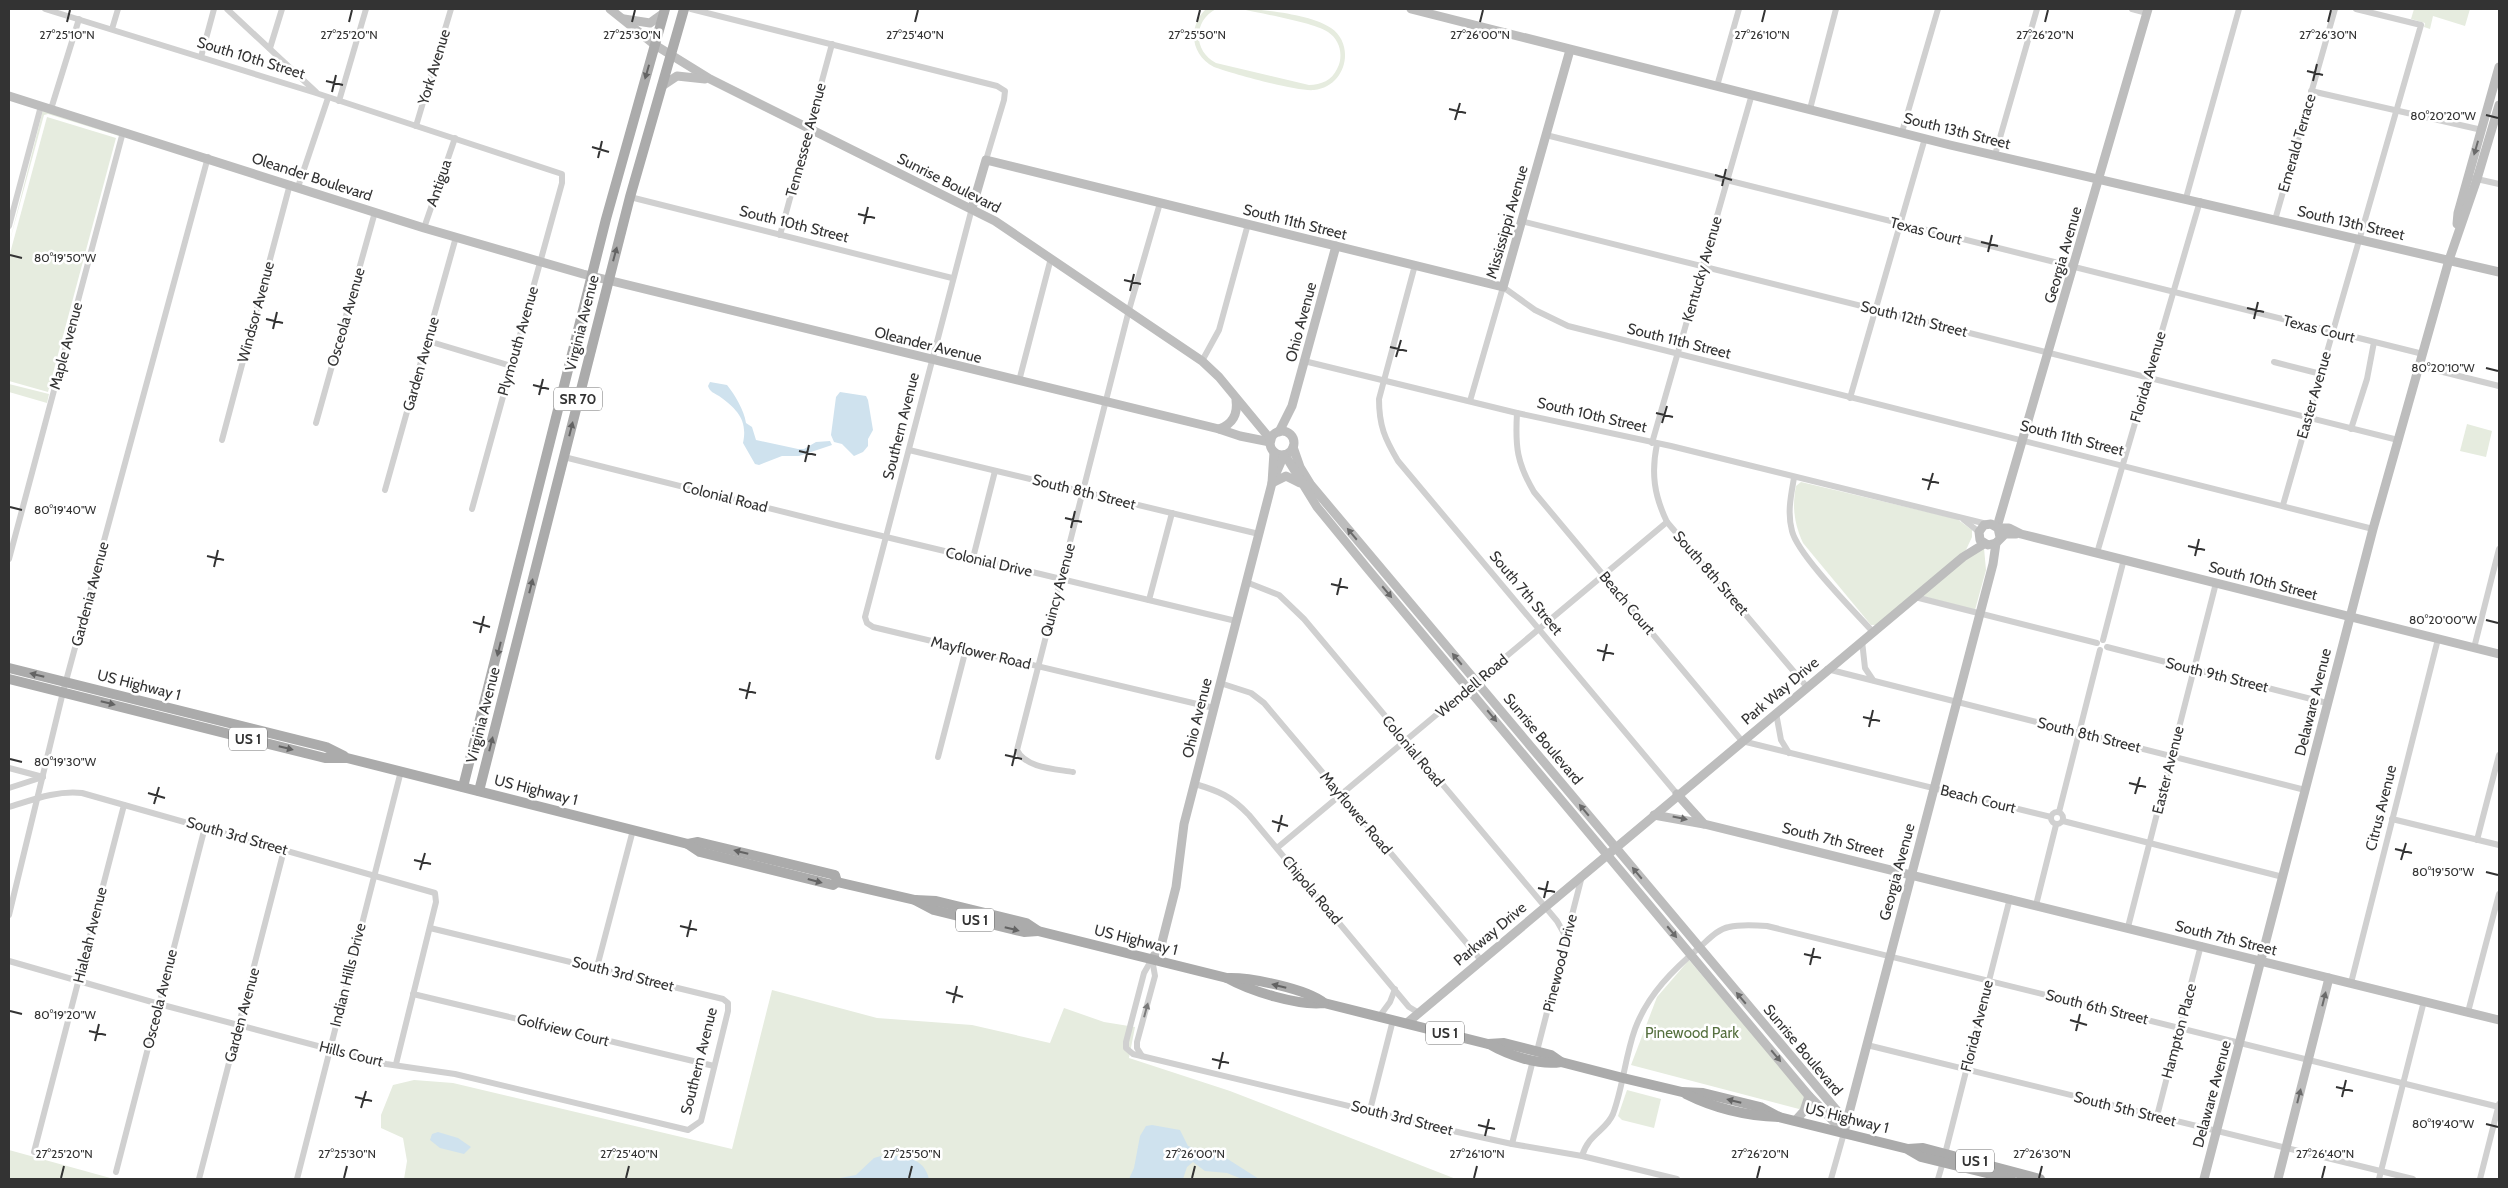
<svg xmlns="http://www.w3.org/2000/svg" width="2508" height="1188" font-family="Cabin,sans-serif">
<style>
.green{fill:#e6ecdf}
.water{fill:#cfe2ee}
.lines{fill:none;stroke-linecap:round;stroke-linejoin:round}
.street{stroke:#d0d0d0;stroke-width:6}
.secondary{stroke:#bdbdbd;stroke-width:9}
.primary{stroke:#ababab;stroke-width:10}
.oneway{fill:#636363}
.oneway2{fill:#6a6a6a}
.oneway3{fill:#7a7a7a}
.ticks{fill:none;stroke:#333;stroke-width:2}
.labels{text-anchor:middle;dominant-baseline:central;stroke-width:5;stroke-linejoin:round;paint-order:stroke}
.shield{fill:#fff;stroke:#707070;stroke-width:1}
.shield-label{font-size:14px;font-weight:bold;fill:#333}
.street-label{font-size:15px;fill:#333;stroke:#fff}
.park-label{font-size:15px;fill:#56703f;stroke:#fff}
.ticks-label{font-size:12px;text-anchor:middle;fill:#333;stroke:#fff;stroke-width:5;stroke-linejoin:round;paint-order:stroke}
</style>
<rect width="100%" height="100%" fill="#fff"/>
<!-- green -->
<g class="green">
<path d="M1206,9H1216C1193,21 1193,51 1216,63L1309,85C1321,85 1332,80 1337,69C1344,56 1340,40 1328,32C1313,22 1262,14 1242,9C1264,9 1313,15 1331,28C1356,45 1346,87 1314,90C1298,92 1233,74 1214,67C1191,55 1187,27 1206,9Z"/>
<path d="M2414,9H2470L2465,26L2433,16L2430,29L2424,27L2425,23L2411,19Z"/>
<path d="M43,110L119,134V136L48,114L44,115L9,244Z"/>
<path d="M47,117L116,138L48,392L9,381V257Z"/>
<path d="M9,384L49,394L47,403L9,392Z"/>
<path d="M2467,424L2492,431L2486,457L2460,451Z"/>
<path d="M1801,482L1957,519L1972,530V537L1966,550L1876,625H1871L1803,543C1794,523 1792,507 1796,486Z"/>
<path d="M1984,548L1986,570L1975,610L1922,596L1966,558Z"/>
<path d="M1689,960L1822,1115L1631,1065L1657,997Z"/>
<path d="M772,990L877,1018L972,1025L1050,1043L1064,1008L1104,1022L1135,1027L1129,1058L1230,1091L1456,1179H404L407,1161L403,1138L381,1128V1115L393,1085L414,1080L453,1083L732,1149Z"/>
<path d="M1627,1090L1661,1099L1654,1128L1622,1120L1618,1116Z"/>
<path d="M9,1150L114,1179H9Z"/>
</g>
<!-- water -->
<g class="water">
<path d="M710,382L727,385C735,395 744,410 746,423L752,427L756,440L798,449H804L816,442L830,441L832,445L799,456H782L759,465L755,464L743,443C748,420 737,409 719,396C714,393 710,392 708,386Z"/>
<path d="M840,392L866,396L868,400L873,430L868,439V446L863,452L854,456L842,444L834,442L831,435L836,397Z"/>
<path d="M1152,1125L1180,1130L1188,1146L1226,1158L1259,1179H1242L1227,1173L1205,1171L1193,1162L1187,1167L1183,1179H1129L1134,1168L1140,1136L1146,1126Z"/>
<path d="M438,1132L458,1138L471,1147L464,1154L440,1148L430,1140L432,1134Z"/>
<path d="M884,1155C904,1156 924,1157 929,1179H835L856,1175L874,1158Z"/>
</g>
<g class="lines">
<!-- street -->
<g class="street">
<path d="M45,9L316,93L562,174V183L472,509"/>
<path d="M227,9L316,92"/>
<path d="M691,9L997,86L1005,91L1004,100L986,160"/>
<path d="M2132,9L2147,13"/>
<path d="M112,29L118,9"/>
<path d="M270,48L282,9"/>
<path d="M201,57L214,9"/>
<path d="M1717,86L1739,9"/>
<path d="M2311,91L2482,130"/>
<path d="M339,101L366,9"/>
<path d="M51,109L79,19"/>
<path d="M1810,109L1836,9"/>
<path d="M416,126L451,9"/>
<path d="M1902,132L1938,9"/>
<path d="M1546,135L2423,354"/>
<path d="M1995,155L2037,9"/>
<path d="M2468,177L2499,184"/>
<path d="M298,187L328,98"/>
<path d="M630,197L952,278"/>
<path d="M2186,198L2239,9"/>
<path d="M972,208L865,617L867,623L873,627L898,633L1214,708"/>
<path d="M2275,220L2335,9"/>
<path d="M1521,221L2398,440"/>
<path d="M9,226L41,106"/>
<path d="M424,228L455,138"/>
<path d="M780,235L832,44"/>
<path d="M1415,265L1379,399C1379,426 1385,439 1398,461L1677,794"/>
<path d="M428,341L511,366"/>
<path d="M1202,361L1219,330L1248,224"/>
<path d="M1304,361L1517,413L1671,446L1987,524"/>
<path d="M2274,362L2321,374"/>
<path d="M2419,366L2499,386"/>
<path d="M1019,381L1051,258"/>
<path d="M1850,398L1925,138"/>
<path d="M1470,401L1503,287L1535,310L1568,326L2373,529"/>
<path d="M1517,413C1515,447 1517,463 1534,492L1742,741L2051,817"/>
<path d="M316,423L375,212"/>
<path d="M2351,429L2367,379L2374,342"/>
<path d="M222,440L290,184"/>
<path d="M1652,443L1752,94"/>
<path d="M1657,444C1651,473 1654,495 1667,522L1807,687"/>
<path d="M909,450L1259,534"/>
<path d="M564,457L836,525L1236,621"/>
<path d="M1794,478C1791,495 1787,513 1792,531C1798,555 1854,611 1873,632"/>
<path d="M385,490L456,237"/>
<path d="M2283,505L2421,25L2356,9"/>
<path d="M1964,520L1979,532"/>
<path d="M2097,553L2200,201"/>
<path d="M973,558L995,471"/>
<path d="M9,559L123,132"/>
<path d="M1246,582L1279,595L1304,619L1557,921L1566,937"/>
<path d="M1915,597L2097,643"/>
<path d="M1149,600L1172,513"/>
<path d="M2103,640L2124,559"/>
<path d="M1862,641L1865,668L1873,680"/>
<path d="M2107,647L2327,703"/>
<path d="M2474,648L2499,549"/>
<path d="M1827,669L2305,790"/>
<path d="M1220,683L1251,693L1264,703L1480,959"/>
<path d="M1776,713L1781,740L1789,753"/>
<path d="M938,757L966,649"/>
<path d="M9,768L43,777"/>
<path d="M1073,772C1056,769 1025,768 1017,750L1129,310L1160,203"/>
<path d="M1195,784C1219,791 1231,796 1249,815L1409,1007L1419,1013"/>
<path d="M9,788L43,777"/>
<path d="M9,807C32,800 57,790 82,793L435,893L436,902L396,1064"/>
<circle cx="2057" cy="818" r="6"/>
<path d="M2059,812L2100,650"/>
<path d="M2392,819L2499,845"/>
<path d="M2063,821L2283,877"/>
<path d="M2477,840L2499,755"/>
<path d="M1277,848L1667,522"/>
<path d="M2036,905L2056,825"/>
<path d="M9,915L63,692L208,157"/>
<path d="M2128,927L2216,583"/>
<path d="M1152,959L1144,973L1126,1042V1048L1133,1054L1444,1129L1512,1144L1582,1156L1677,1179"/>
<path d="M9,961L159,1004L386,1064L455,1074L688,1130L701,1121L728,1011V1003L723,999L430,928"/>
<path d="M597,967L633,830"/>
<path d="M2351,983L2438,639"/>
<path d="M413,994L714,1066"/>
<path d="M2468,1012L2499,894"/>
<path d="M1379,1017L1390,1002L1395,989"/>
<path d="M1867,1045L2413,1179"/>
<path d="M1537,1051L1582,876"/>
<path d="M1142,1056L1137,1048V1042L1155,976L1152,959"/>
<path d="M1370,1110L1393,1020"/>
<path d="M2157,1116L2201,945"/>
<path d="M1512,1144L1533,1060"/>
<path d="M34,1152L124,805"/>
<path d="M1945,1154L2010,898"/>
<path d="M1582,1156C1589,1133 1606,1131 1613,1114C1623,1087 1625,1057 1635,1029C1648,994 1673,970 1701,946C1709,939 1718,929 1729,927C1741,924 1754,925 1767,926L2499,1107"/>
<path d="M116,1172L205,827"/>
<path d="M199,1179L284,850"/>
<path d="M297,1179L401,771"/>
<path d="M1831,1179L1844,1133"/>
<path d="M1938,1179L1943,1162"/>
<path d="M2379,1179L2424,1001"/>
<path d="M2480,1179L2499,1104"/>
</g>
<!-- secondary -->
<g class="secondary">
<path d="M610,9L655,45L710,79L995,221L1202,361L1219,377L1271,440"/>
<path d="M1411,9L1950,145L2499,272"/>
<path d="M624,19L650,23L664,13"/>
<path d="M662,86L677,76L705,79"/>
<path d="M9,96L424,228L583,274L1219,429L1240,436L1270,442"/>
<path d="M972,208L986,160L1503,287L1570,50"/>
<path d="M2457,224L2458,213L2499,67"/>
<path d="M1219,429C1233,424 1238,414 1236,400"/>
<circle cx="1282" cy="443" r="12"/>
<path d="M1279,432L1292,406L1336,246"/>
<path d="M1293,447L1300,467L1311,485L1838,1112L1844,1133"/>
<path d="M1285,455L1317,507L1367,568L1809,1096L1844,1132"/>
<path d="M1274,478L1284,455"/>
<path d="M1272,483L1286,476L1300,483"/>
<path d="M1997,527L2148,9"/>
<path d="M1998,528H2009L2021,534L2499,654"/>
<path d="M2000,537L1998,528L1991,524L1984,525L1979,532L1980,540L1988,545L1996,543L2005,534H2016"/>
<path d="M1677,794L1704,824L2499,1020"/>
<path d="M1654,815L1704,824"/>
<path d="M1152,959L1161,946L1176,887L1184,824L1272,483L1274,452"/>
<path d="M1407,1023L1963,557L1984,544"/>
<path d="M1795,1121L1804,1111L1809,1096"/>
<path d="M1844,1132L1993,564L1996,543"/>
<path d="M2204,1179L2373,529L2449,260L2477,179L2499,105"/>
<path d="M2278,1179L2329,978"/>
</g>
<!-- primary -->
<g class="primary">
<path d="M9,668L326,747L344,756"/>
<path d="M9,679L325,758H347L688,844L698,842L835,875L837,882"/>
<path d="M463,787L606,219L665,9"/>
<path d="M479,791L630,197L684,9"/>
<path d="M688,844L700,852L833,885L837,882L915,900L934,910L1024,932L1038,931"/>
<path d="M915,900L936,901L1026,923L1038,931L1227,978C1250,991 1298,1006 1324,1003L1488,1044L1504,1043L1551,1055L1561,1062L1623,1078L1682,1092L1703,1093L1760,1107L1779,1117"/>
<path d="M1227,978C1250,977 1307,989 1324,1003"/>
<path d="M1489,1044C1508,1055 1539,1066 1561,1062"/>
<path d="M1686,1094C1714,1108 1748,1116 1779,1117L1908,1149L1923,1148L2040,1179"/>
<path d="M1909,1150L1921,1157L2011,1179"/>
</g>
</g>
<!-- one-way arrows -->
<defs><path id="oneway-solid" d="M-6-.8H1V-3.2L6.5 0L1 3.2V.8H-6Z" transform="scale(1.25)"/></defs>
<g class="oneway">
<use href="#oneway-solid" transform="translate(647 72) rotate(106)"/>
<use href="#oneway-solid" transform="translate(615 254) rotate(-75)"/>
<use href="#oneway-solid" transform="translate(571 429) rotate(-76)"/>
<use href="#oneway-solid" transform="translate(531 586) rotate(-76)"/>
<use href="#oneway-solid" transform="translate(499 649) rotate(104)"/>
<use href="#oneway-solid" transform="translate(37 675) rotate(-166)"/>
<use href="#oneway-solid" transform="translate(108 703) rotate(14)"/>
<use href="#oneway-solid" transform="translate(491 744) rotate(-76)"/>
<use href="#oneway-solid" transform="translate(286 748) rotate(14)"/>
<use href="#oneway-solid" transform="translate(741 852) rotate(-166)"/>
<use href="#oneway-solid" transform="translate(815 881) rotate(15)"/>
<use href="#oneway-solid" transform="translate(1012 929) rotate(14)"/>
<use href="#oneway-solid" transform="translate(1279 986) rotate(-166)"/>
<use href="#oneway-solid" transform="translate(1734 1101) rotate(-166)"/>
</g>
<g class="oneway2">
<use href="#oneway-solid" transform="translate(2476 148) rotate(106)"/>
<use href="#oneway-solid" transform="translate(1352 534) rotate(-130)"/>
<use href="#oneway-solid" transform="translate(1387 592) rotate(50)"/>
<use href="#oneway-solid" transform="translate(1457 659) rotate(-130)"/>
<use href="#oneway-solid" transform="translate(1492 716) rotate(50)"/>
<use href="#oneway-solid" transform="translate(1584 810) rotate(-130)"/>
<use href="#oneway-solid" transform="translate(1680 818) rotate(12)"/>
<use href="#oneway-solid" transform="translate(1637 873) rotate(-130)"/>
<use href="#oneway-solid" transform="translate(1672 932) rotate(50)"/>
<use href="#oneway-solid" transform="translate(1741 998) rotate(-130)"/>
<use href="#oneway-solid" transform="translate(2324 999) rotate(-76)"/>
<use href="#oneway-solid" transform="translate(1776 1056) rotate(50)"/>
<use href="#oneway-solid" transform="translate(2299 1096) rotate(-76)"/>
</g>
<use class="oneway3" href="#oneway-solid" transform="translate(1146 1010) rotate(-75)"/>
<!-- ticks -->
<path class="ticks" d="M67,22L70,10M349,22L352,10M632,22L635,10M915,22L918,10M1197,22L1200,10M1480,22L1483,10M1762,22L1765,10M2045,22L2048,10M2328,22L2331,10M2307,71L2323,75M326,81L343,85M2313,81L2317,64M332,92L336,75M1449,109L1466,113M2486,115L2498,118M1455,120L1460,103M592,147L609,152M598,158L602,141M1715,175L1732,180M1722,186L1726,169M858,214L875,218M864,224L868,207M1981,242L1998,246M1988,252L1992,235M10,255L22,258M1124,280L1141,284M1130,291L1134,274M2247,308L2264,312M266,319L283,323M2254,319L2258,302M273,329L277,312M1390,347L1407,351M1396,357L1401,340M2486,368L2498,371M533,385L549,389M539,395L543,379M1656,413L1673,417M1662,423L1667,406M799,451L816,455M805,462L809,445M1922,479L1939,483M1928,490L1933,473M10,507L22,510M1065,518L1082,522M1071,528L1075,511M2188,546L2205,550M207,556L224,560M2195,556L2199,539M214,567L218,550M1331,584L1348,588M1337,595L1341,578M2486,620L2498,623M473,622L490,627M480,633L484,616M1597,650L1614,654M1603,661L1607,644M739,689L756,693M746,699L750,682M1863,717L1880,721M1869,727L1873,710M1005,755L1022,759M10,759L22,762M1012,766L1016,749M2129,783L2146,787M148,793L165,798M2135,794L2140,777M154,804L159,787M1272,821L1288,826M1278,832L1282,815M2395,849L2412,853M414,860L431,864M2401,860L2406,843M420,870L425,853M2486,872L2498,875M1538,888L1555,892M1544,898L1548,881M680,926L697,930M687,937L691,920M1804,954L1821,958M1810,965L1814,948M946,992L963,997M953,1003L957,986M10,1011L22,1014M2070,1020L2087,1025M89,1031L106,1035M2076,1031L2080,1014M95,1041L99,1024M1212,1059L1229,1063M1219,1069L1223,1052M2336,1087L2353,1091M355,1097L372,1101M2342,1097L2346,1080M361,1108L366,1091M2486,1124L2498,1127M1478,1125L1495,1129M1485,1136L1489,1119M61,1178L64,1166M344,1178L347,1166M626,1178L629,1166M909,1178L912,1166M1192,1178L1195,1166M1474,1178L1477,1166M1757,1178L1760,1166M2039,1178L2042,1166M2322,1178L2325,1166"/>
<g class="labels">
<!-- shield labels -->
<g class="shield">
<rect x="554" y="387.5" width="48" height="23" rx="4"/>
<rect x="229" y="727.5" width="38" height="23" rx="4"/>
<rect x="956" y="908.5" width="38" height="23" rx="4"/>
<rect x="1426" y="1021.5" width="38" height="23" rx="4"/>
<rect x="1956" y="1149.5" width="38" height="23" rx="4"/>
</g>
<g class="shield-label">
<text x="578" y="399">SR 70</text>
<text x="248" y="739">US 1</text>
<text x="975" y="920">US 1</text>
<text x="1445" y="1033">US 1</text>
<text x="1975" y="1161">US 1</text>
</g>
<!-- street labels -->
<g class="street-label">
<text transform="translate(251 58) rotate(17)">South 10th Street</text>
<text transform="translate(434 67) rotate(-73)">York Avenue</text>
<text transform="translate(1957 131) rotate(14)">South 13th Street</text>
<text transform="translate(806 140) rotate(-75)">Tennessee Avenue</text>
<text transform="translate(2297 143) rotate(-74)">Emerald Terrace</text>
<text transform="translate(312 177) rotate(18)">Oleander Boulevard</text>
<text transform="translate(439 183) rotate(-71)">Antigua</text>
<text transform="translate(949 183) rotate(27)">Sunrise Boulevard</text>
<text transform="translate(1295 222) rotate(14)">South 11th Street</text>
<text transform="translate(1507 222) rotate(-74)">Mississippi Avenue</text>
<text transform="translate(2351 223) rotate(13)">South 13th Street</text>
<text transform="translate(794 224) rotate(14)">South 10th Street</text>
<text transform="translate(1926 231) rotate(14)">Texas Court</text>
<text transform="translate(2063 255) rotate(-74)">Georgia Avenue</text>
<text transform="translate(1702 269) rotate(-74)">Kentucky Avenue</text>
<text transform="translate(256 312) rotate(-75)">Windsor Avenue</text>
<text transform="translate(346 317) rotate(-74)">Osceola Avenue</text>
<text transform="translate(1914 319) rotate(14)">South 12th Street</text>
<text transform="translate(1301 322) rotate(-75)">Ohio Avenue</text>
<text transform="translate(582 323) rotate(-76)">Virginia Avenue</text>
<text transform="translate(2319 329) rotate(14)">Texas Court</text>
<text transform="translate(518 341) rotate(-74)">Plymouth Avenue</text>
<text transform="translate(1679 341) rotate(14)">South 11th Street</text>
<text transform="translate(928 345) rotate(14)">Oleander Avenue</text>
<text transform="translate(66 346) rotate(-75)">Maple Avenue</text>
<text transform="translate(421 364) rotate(-74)">Garden Avenue</text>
<text transform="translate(2148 377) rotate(-74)">Florida Avenue</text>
<text transform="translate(2314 395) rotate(-74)">Easter Avenue</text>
<text transform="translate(1592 415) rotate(13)">South 10th Street</text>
<text transform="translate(901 426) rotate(-76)">Southern Avenue</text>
<text transform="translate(2072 438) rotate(14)">South 11th Street</text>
<text transform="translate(1084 492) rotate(14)">South 8th Street</text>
<text transform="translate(725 497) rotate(14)">Colonial Road</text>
<text transform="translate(989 562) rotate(13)">Colonial Drive</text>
<text transform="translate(1711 573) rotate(49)">South 8th Street</text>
<text transform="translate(2263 581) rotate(15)">South 10th Street</text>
<text transform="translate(1058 590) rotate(-75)">Quincy Avenue</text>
<text transform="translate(1526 593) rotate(50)">South 7th Street</text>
<text transform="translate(90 594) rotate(-75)">Gardenia Avenue</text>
<text transform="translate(1627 603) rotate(50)">Beach Court</text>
<text transform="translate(981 653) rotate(13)">Mayflower Road</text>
<text transform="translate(2217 675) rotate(14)">South 9th Street</text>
<text transform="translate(139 685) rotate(14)">US Highway 1</text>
<text transform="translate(1472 686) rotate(-40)">Wendell Road</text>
<text transform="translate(1780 691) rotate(-40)">Park Way Drive</text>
<text transform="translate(2313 702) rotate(-76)">Delaware Avenue</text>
<text transform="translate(483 715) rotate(-76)">Virginia Avenue</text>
<text transform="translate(1197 718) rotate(-76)">Ohio Avenue</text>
<text transform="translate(2089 735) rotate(14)">South 8th Street</text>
<text transform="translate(1543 739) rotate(50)">Sunrise Boulevard</text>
<text transform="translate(1413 751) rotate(50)">Colonial Road</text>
<text transform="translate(2168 770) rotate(-76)">Easter Avenue</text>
<text transform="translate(536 790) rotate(14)">US Highway 1</text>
<text transform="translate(1978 799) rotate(14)">Beach Court</text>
<text transform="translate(2381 808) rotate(-76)">Citrus Avenue</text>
<text transform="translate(1356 813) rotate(50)">Mayflower Road</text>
<text transform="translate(237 836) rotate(16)">South 3rd Street</text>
<text transform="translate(1833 840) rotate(14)">South 7th Street</text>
<text transform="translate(1897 872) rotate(-75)">Georgia Avenue</text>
<text transform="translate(1312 890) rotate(50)">Chipola Road</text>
<text transform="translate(1490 934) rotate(-40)">Parkway Drive</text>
<text transform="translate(90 935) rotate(-76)">Hialeah Avenue</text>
<text transform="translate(2226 938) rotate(14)">South 7th Street</text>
<text transform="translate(1136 940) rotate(14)">US Highway 1</text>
<text transform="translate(1560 963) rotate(-76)">Pinewood Drive</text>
<text transform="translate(623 974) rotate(14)">South 3rd Street</text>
<text transform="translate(348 975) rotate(-76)">Indian Hills Drive</text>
<text transform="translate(160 999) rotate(-76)">Osceola Avenue</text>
<text transform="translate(2097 1007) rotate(14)">South 6th Street</text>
<text transform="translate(242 1015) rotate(-75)">Garden Avenue</text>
<text transform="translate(1977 1026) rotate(-76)">Florida Avenue</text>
<text transform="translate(563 1030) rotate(14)">Golfview Court</text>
<text transform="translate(2179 1031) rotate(-75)">Hampton Place</text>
<text transform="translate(1803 1050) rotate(50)">Sunrise Boulevard</text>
<text transform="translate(351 1054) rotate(14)">Hills Court</text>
<text transform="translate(699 1061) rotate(-76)">Southern Avenue</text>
<text transform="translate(2212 1094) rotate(-75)">Delaware Avenue</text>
<text transform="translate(2125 1109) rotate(14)">South 5th Street</text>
<text transform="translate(1402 1118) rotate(14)">South 3rd Street</text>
<text transform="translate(1847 1118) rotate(14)">US Highway 1</text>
</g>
<!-- park labels -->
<g class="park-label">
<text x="1692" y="1033">Pinewood Park</text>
</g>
</g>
<g class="ticks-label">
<text x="67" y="39">27°25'10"N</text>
<text x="349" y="39">27°25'20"N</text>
<text x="632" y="39">27°25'30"N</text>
<text x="915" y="39">27°25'40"N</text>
<text x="1197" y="39">27°25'50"N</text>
<text x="1480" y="39">27°26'00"N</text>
<text x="1762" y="39">27°26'10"N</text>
<text x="2045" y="39">27°26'20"N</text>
<text x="2328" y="39">27°26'30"N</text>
<text x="2443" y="120">80°20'20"W</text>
<text x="65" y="262">80°19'50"W</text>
<text x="2443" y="372">80°20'10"W</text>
<text x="65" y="514">80°19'40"W</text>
<text x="2443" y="624">80°20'00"W</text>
<text x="65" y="766">80°19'30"W</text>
<text x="2443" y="876">80°19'50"W</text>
<text x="65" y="1019">80°19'20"W</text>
<text x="2443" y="1128">80°19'40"W</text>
<text x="64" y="1158">27°25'20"N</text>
<text x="347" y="1158">27°25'30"N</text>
<text x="629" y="1158">27°25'40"N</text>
<text x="912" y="1158">27°25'50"N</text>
<text x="1195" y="1158">27°26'00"N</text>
<text x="1477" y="1158">27°26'10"N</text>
<text x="1760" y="1158">27°26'20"N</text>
<text x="2042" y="1158">27°26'30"N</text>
<text x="2325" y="1158">27°26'40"N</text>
</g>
<!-- border -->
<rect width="2508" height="1188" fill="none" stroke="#333333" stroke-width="20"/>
</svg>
